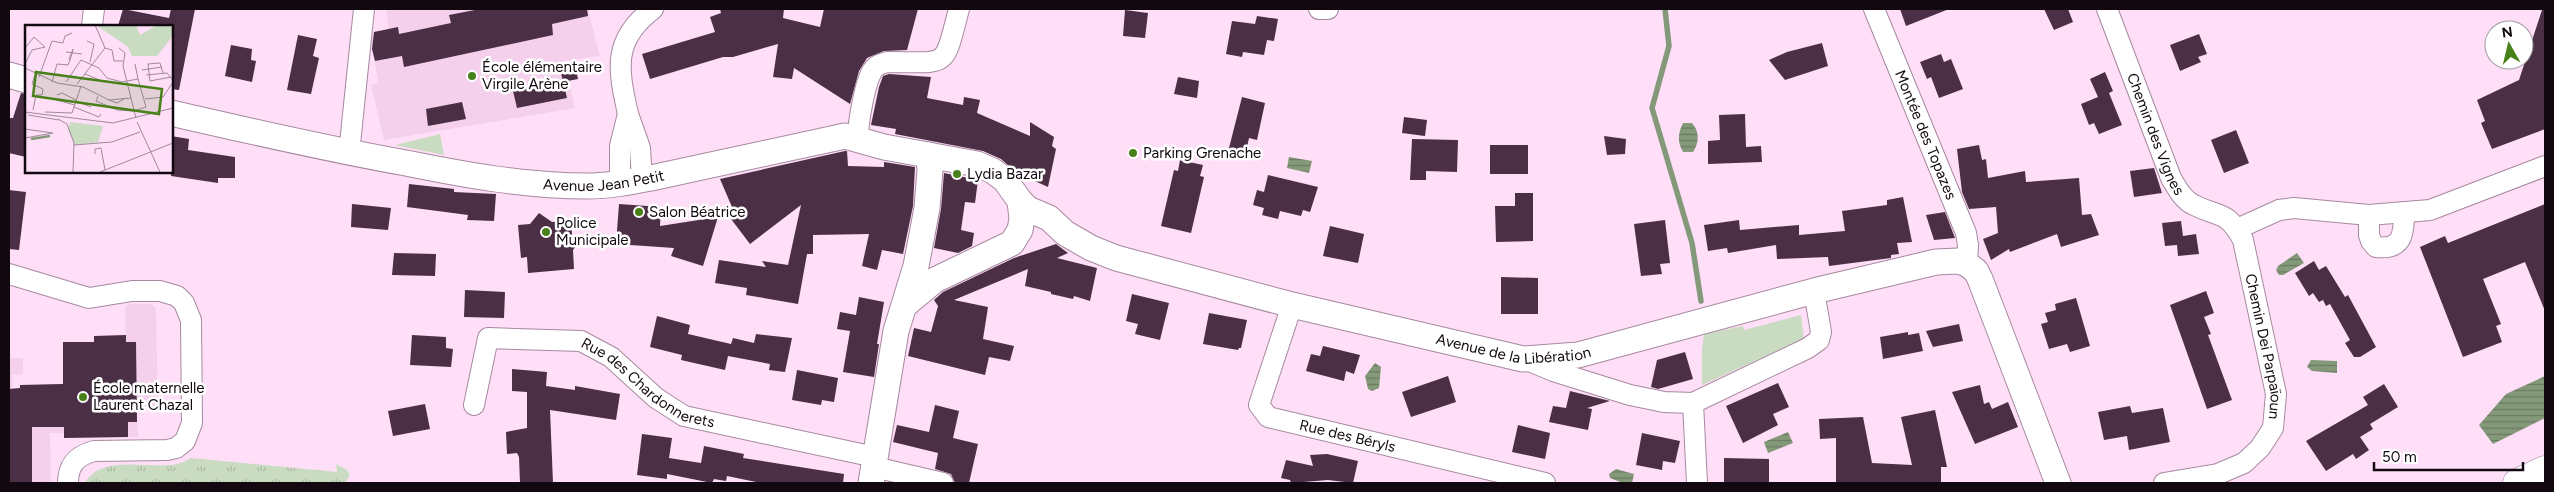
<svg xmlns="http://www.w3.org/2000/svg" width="2554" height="492" font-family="Figtree,sans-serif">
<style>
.built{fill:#f4d0ec}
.grass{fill:url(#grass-tufts)}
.park{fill:#c9dbc0}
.water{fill:url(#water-rules)}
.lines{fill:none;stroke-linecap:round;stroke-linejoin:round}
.stream{stroke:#849979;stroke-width:5.5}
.building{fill:#4a2f45}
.minor-casing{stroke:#a689a0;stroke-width:22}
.tertiary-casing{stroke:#a689a0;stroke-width:27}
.trunk-casing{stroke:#a689a0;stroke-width:29}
.minor{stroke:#fff;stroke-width:20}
.tertiary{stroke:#fff;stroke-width:25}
.trunk{stroke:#fff;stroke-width:28}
.poi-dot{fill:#48811a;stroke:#fff;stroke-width:2}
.labels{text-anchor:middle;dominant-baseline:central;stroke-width:5;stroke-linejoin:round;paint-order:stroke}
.poi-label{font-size:15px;fill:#110810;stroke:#fff;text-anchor:start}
.street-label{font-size:15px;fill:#110810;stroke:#fff}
.inset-river{fill:none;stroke:#849979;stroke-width:2.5}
.inset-road{fill:none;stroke:#a0899b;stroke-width:1}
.view{fill:#48811a;fill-opacity:0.15;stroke:#48811a;stroke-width:2.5}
.inset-edge{fill:none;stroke:#110810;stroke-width:2.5}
</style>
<defs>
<pattern id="grass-tufts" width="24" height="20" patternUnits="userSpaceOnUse" patternTransform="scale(1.25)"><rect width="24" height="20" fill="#c9dbc0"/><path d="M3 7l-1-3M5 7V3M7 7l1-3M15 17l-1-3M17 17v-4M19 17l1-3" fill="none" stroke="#acbaa4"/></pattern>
<pattern id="water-rules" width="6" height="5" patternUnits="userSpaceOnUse" patternTransform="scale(1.25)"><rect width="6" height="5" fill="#849979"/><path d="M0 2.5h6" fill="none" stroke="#6b7b62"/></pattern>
</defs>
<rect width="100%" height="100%" fill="#ffdff8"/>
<!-- built -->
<g class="built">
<path d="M386,9H588L600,56L564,61L575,108L384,140L371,85L378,83L371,37L389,34Z"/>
<path d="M130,304H151L156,308L158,406H137L138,437L64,438V433H50L51,483H9V358H23V374L12,375L13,389L20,388V385L63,384V342H94V336L126,335L125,308Z"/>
</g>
<!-- grass -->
<path class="grass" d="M191,458L337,472L336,464L347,470L350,475L345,483H85C101,453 150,470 177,464C182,463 187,460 191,458Z"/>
<!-- park -->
<g class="park">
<path d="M440,134L444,155L395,145Z"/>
<path d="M1801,315L1804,339L1702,385V349L1704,334L1743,326L1744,330Z"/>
</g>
<!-- water -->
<g class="water">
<path d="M1683,123H1692C1700,132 1699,143 1693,152H1683C1677,142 1678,133 1683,123Z"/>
<path d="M1289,157L1312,161L1309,173L1287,168Z"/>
<path d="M2297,253L2304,263L2283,275H2279L2276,270L2278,266Z"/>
<path d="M2311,360L2337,361V373L2312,371L2307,367Z"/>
<path d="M1375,363L1381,367L1379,388L1372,391L1368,389L1365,376Z"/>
<path d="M2545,376V418L2493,444L2479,425L2506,394Z"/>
<path d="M1788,432L1793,443L1768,453L1764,442Z"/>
<path d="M1616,469L1634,474L1632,483H1623L1610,478L1609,474Z"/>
</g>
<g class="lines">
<!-- stream -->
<path class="stream" d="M1665,9L1669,46L1652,108L1692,243L1701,301"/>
</g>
<!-- building -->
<g class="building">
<path d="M123,9L169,18L171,9H195L179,90L171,89V26H118Z"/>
<path d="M480,9H587L588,16L552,24L553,35L404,67L402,56L375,61L372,49L374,32L398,27L399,34L451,23L449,15Z"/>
<path d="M720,9H784L783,18L820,27L824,9H918L907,50L884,51L867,58L859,71L850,104L794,68L792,79L773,77L778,44L733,57H723L650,79L642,54L715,32L710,17L721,13Z"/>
<path d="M1900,9H1949L1906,26Z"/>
<path d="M2044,9H2068L2073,22L2054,30Z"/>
<path d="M1125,10L1148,13L1145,38L1123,36Z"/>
<path d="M2542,10H2545V129L2492,149L2481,123L2485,121L2477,100L2519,80Z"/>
<path d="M1257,16L1278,19L1274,41L1267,40L1264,55L1243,52L1242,57L1226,54L1232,21L1255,24Z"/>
<path d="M2199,34L2207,54L2198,57L2201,62L2180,71L2170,45Z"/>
<path d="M298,35L317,39L313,56L319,58L311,94L287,90Z"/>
<path d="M1822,43L1828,66L1785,80L1769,60L1787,52Z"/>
<path d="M231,45L252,49L251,60L256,61L252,82L225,76Z"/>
<path d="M1941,54L1944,62L1951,59L1963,89L1939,98L1931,77L1927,79L1920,62Z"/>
<path d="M575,65L578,79L563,82L560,68Z"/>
<path d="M2105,72L2113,91L2109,93L2122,125L2099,134L2094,123L2089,125L2081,104L2098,97L2090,79Z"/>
<path d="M889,74L931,77L927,98L963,105L964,97L980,100L977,113L1030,136V122L1054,137L1052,146L1056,149L1048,187L1017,173L1001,159L983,151L895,134L896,129L871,125L879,87L883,76Z"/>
<path d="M1178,77L1199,81L1197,98L1174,94Z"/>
<path d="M563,81L567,98L517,108L513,91Z"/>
<path d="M21,93L26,94V157L9,153V118H13Z"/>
<path d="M1242,97L1265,103L1257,140L1249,138L1246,152L1229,148Z"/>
<path d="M462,102L466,119L428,126L426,109Z"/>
<path d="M1745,114L1746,147L1761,146L1762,162L1708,164V141L1720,140L1719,115Z"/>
<path d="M1404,117L1427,120L1425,136L1402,133Z"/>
<path d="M2236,130L2249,163L2224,173L2211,140Z"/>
<path d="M171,136L189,139L188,150L235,157V178H218V183L171,176Z"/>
<path d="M1604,136L1626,139L1625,154L1607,155Z"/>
<path d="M1412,139L1458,140L1457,172L1426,171V180H1410Z"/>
<rect x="1490" y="145" width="38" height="29"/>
<path d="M1979,145L1982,160L1986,159L1988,178L2025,171L2026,182L2079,178L2082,215L2091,214L2099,235L2061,247L2057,234L2010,252L2009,249L1991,260L1983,239L1998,233L1996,207L1969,209L1962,192L1957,149Z"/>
<path d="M845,151H847L848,166L884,167V162L915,167L913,206L903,254L882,250L877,270L862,266L869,234L813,235V254H807L798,304L746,295L747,288L715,283L719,260L766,267L762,261L788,265L801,205L750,244L728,215L735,214L720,179Z"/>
<path d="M1180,160L1203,165L1200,176L1204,177L1191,233L1161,226L1174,170L1178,171Z"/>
<path d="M2154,168L2162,193L2134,197L2130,171Z"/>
<path d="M944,173L978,180L975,203L965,202L961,230L974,233L972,246L958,253L934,248L941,209Z"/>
<path d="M1268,175L1318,187L1310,212L1303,210L1301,216L1280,211L1278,219L1262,215L1264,208L1253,205L1257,190L1264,192Z"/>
<path d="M409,184L454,189V192L496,194L494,221L467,220L468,215L407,207Z"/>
<path d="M9,190L26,192L19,250L9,249Z"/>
<path d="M1515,193H1533V241L1496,242L1495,206H1515Z"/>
<path d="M1903,197L1912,242L1897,243L1899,254L1891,255V258L1829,266L1828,257L1777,259L1776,245L1728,253L1727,248L1708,251L1704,225L1739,220L1740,230L1799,225V235L1845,231L1842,211L1887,205V200Z"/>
<path d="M352,204L391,208L388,230L351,227Z"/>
<path d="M619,204L661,207L660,226L718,217L703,266L671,256L674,248L616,244Z"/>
<path d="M2545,204V311L2525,262L2483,279L2501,324L2496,326L2502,342L2463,357L2420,247L2445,236L2448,243Z"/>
<path d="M1945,212L1955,238L1934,240L1926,215Z"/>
<path d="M539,213L552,222L571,221L572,235L580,240L573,250L574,269L528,273L527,257L521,258L518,225L530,224Z"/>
<path d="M1665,220L1670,263L1660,264L1662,274L1641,276L1634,224Z"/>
<path d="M2181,221L2183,236L2196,234L2199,254L2178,256L2177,245L2165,246L2162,223Z"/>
<path d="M1330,226L1364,234L1358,263L1323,256Z"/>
<path d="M1056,244L1068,253L1057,258L1097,268L1090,301L1074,296L1073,299L1051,294V292L1025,286L1028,269L954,300L988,307L983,339L1014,346L1010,361L989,357L985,375L908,356L914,328L931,332L938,306L934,300L943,292L1014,258Z"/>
<path d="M394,253L436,254L435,276L392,275Z"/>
<path d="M2314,261L2319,270L2326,266L2345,297L2348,295L2376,347L2360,357H2354L2345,343L2350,340L2330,304L2326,306L2323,300L2319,302L2313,293L2309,296L2295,273Z"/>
<path d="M1501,277L1538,278V314H1501Z"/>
<path d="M465,290L505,292L504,318L464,317Z"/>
<path d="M2206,291L2214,313L2204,317L2211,334L2208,335L2232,400L2207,409L2170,305Z"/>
<path d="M1132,294L1169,303L1160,340L1135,334L1138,324L1126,321Z"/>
<path d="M859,297L884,302L877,344H879L874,377L843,372L850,331L837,329L840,312L856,315Z"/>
<path d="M2076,298L2090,346L2070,352L2067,344L2049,349L2041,324L2048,322L2045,313L2056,310L2055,304Z"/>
<path d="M1209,313L1247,320L1241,348H1239L1238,350L1203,344Z"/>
<path d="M657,316L690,325L688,334L731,344L733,338L754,343L756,334L792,338L785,372L769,370L770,364L728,356L725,370L681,360L682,355L650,347Z"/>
<path d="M1959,324L1963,341L1933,347L1926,331Z"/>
<path d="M1908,332V335L1919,333L1923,351L1883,359L1880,337Z"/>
<path d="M126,335V342H136L137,422H128V437L64,438V427H32V483H9V389L20,388V385L63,384V342H94V336Z"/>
<path d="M412,335L446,337V348L453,349L451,367L410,365Z"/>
<path d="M1323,346L1360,355L1354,374L1346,371L1344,381L1306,371L1311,354L1320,356Z"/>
<path d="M1685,352L1693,379L1658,389L1651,387L1657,360Z"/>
<path d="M512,369L547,372L546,386L575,390V386L620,394L616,420L550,410L553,483H520L519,457L517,453L507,454L506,432L527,428V392L512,391Z"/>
<path d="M797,370L838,378L834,402L822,400L821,405L792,400Z"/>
<path d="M1448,376L1456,402L1411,417L1402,392Z"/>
<path d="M1778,383L1789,407L1773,414L1778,425L1743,443L1726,406Z"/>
<path d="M2384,384L2398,407L2370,424L2373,429L2360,437L2369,450L2356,459L2353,454L2326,471L2306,441L2368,405L2363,397Z"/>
<path d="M1980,385L1984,404L1989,402L1992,409L2008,402L2018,427L1975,444L1952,392Z"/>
<path d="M1570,391L1610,401L1587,408L1592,409L1588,430L1549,422L1553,406L1566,408Z"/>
<path d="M425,404L430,429L393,436L388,411Z"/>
<path d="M935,405L959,411L953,438L978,444L969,483H955L951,474L935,469L938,453L893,442L897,425L929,432Z"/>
<path d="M2130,406L2132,413L2163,408L2170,442L2129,450L2127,436L2104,440L2098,412Z"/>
<path d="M1935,410L1947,467H1941V483H1836V438L1820,439L1819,419L1863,417L1872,463L1912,465L1901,417Z"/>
<path d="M1518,425L1550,433L1545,459L1512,452Z"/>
<path d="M1642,433L1680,441L1675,463L1663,461L1662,470L1636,465Z"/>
<path d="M642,434L672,438L669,458L701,463L704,446L744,454L743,458L844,474L843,483H761L727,476L726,481L714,479L712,483L667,474V479L637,475Z"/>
<path d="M1327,454L1358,461L1353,483L1328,480L1291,483L1290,480L1281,478L1286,460L1313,466L1310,455Z"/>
<path d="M1724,458L1769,459V483H1724Z"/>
</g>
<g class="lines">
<!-- minor casing -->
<g class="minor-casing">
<g id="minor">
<path d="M1319,9H1328"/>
<path id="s1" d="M1874,9L1966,233L1968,245L1967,264"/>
<path id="s2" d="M2107,9L2171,178C2177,188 2183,200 2194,205C2220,218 2227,210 2243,240L2276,394L2273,428L2260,448L2244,463L2218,474L2164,483"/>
<path d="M92,26L94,9"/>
<path d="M628,114C618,69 612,40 653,9"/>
<path d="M858,137C858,123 865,81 873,70C876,65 881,64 887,62C950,62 943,70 959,9"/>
<path d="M349,153L364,9"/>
<path d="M620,184V146L628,114L640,148L642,180"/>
<path d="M2369,215V235L2371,241L2376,247C2402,250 2404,235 2404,213"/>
<path d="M2237,229L2279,210L2294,208L2369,215L2430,210L2545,166"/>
<path d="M9,274L89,298L132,291H160L177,296L184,303L191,320L192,423L185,441L176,448L167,450L94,451C76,456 68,465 68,483"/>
<path id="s3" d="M1292,305L1259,405L1268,417L1545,483"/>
<path d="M1525,359L1553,371L1630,395L1664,402L1693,403L1808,348L1819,340L1821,332L1814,291"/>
<path d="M1693,403L1697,483"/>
<path id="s4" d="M474,405L488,338L581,341L611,357L656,398L684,416L875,457"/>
<path d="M874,467L943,483"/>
</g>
</g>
<!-- tertiary casing -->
<g class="tertiary-casing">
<g id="tertiary">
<path d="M9,75L26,80"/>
<path id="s5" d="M171,113C249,131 327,149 406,163C465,175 526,186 587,186C609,186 630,182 651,178L845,136L884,147L977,164L993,171L1005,180L1020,201L1022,219L1020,230L1012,243L935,280L905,305"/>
<path id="s6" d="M1020,201L1028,209L1049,218L1065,233L1091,248L1116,258L1292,305L1523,359L1578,355L1814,291L1936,262L1959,261L1967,264L1976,271L1980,279L2058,483"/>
<path d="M871,483L896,331L916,266L927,208L930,170L929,155"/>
</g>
</g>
<!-- trunk casing -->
<g class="trunk-casing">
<path id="trunk" d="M2517,483L2545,470"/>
</g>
<!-- minor -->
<use href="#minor" class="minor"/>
<!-- tertiary -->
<use href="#tertiary" class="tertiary"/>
<!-- trunk -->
<use href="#trunk" class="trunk"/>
</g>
<!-- markers -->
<g class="poi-dot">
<circle cx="472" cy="76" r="5"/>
<circle cx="1133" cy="153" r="5"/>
<circle cx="957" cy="174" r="5"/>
<circle cx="639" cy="212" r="5"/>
<circle cx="546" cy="232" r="5"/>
<circle cx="83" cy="397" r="5"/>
</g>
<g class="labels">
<!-- poi labels -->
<g class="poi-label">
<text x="482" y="67">École élémentaire<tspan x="482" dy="17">Virgile Arène</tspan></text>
<text x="1143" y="153">Parking Grenache</text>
<text x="967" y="174">Lydia Bazar</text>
<text x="649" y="212">Salon Béatrice</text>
<text x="556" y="223">Police<tspan x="556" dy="17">Municipale</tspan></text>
<text x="93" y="388">École maternelle<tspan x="93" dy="17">Laurent Chazal</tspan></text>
</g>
<!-- street labels -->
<g class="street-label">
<text stroke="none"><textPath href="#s2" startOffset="134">Chemin des Vignes</textPath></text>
<text stroke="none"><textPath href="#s1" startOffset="136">Montée des Topazes</textPath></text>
<text stroke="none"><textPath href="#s5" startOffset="440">Avenue Jean Petit</textPath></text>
<text stroke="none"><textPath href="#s6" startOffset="522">Avenue de la Libération</textPath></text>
<text stroke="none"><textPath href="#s2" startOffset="388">Chemin Dei Parpaïoun</textPath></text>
<text stroke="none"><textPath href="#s4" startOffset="242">Rue des Chardonnerets</textPath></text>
<text stroke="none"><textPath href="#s3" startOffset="202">Rue des Béryls</textPath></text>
</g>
</g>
<!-- overview -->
<g transform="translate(25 25)">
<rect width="148" height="148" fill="#ffdff8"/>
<path d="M71,0H111L115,10L132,0H147V12L132,31H107L103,22Z" fill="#c9dbc0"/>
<path d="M45,97L78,101L73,117L50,120L43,105Z" fill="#c9dbc0"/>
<path class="inset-river" d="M6,114L25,111"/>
<path class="inset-road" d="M62,16L69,19L65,37M0,23L9,12L20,22L7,25L0,39M80,23L87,25L89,36H98M94,23L100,28L98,41L111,93M48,24L47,29L45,35L44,34ZM41,27L57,29M110,39L113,54M0,43L32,58L58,62L84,75L106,73M117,45L137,42M138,48L135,38L123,39L125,56L146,52M60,49L77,56M121,50L142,48L147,54M14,52L27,16L38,18L40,11L47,8M27,57L32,39L43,40L45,35M41,57L56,35L74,43L82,53L97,57L113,54L121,82L109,86M52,59L80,23L70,0M32,70L37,68L51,75M73,71L71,76L92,85L109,86M120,74L138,72L148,57M31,75L50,80M84,75L92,78L99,74M51,76L66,82M49,82L74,92L76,89M8,85L11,70H17L18,64L7,59L10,50M0,87L88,98L148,83M20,87L47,88L56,61M3,90L34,95M33,94L42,99L49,118L48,147M112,97L135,147M0,104L28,108L0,113M49,120L87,117L115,107M70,129V124L76,123L80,145M75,147L148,118"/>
<path class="view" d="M11,47L137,64L134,89L8,71Z"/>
<rect width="148" height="148" class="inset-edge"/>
</g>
<!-- border -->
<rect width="2554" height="492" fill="none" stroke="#110810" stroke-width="20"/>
<!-- north arrow -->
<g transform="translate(2509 45) rotate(352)"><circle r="24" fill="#ffffff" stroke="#a09c9f"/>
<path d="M0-4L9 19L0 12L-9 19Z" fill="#48811a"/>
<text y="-8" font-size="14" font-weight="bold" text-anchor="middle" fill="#110810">N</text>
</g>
<!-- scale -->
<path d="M2374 462v8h149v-8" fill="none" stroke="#110810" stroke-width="2.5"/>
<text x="2382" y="462" font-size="15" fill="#110810" stroke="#ffffff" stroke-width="4" paint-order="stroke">50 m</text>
</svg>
